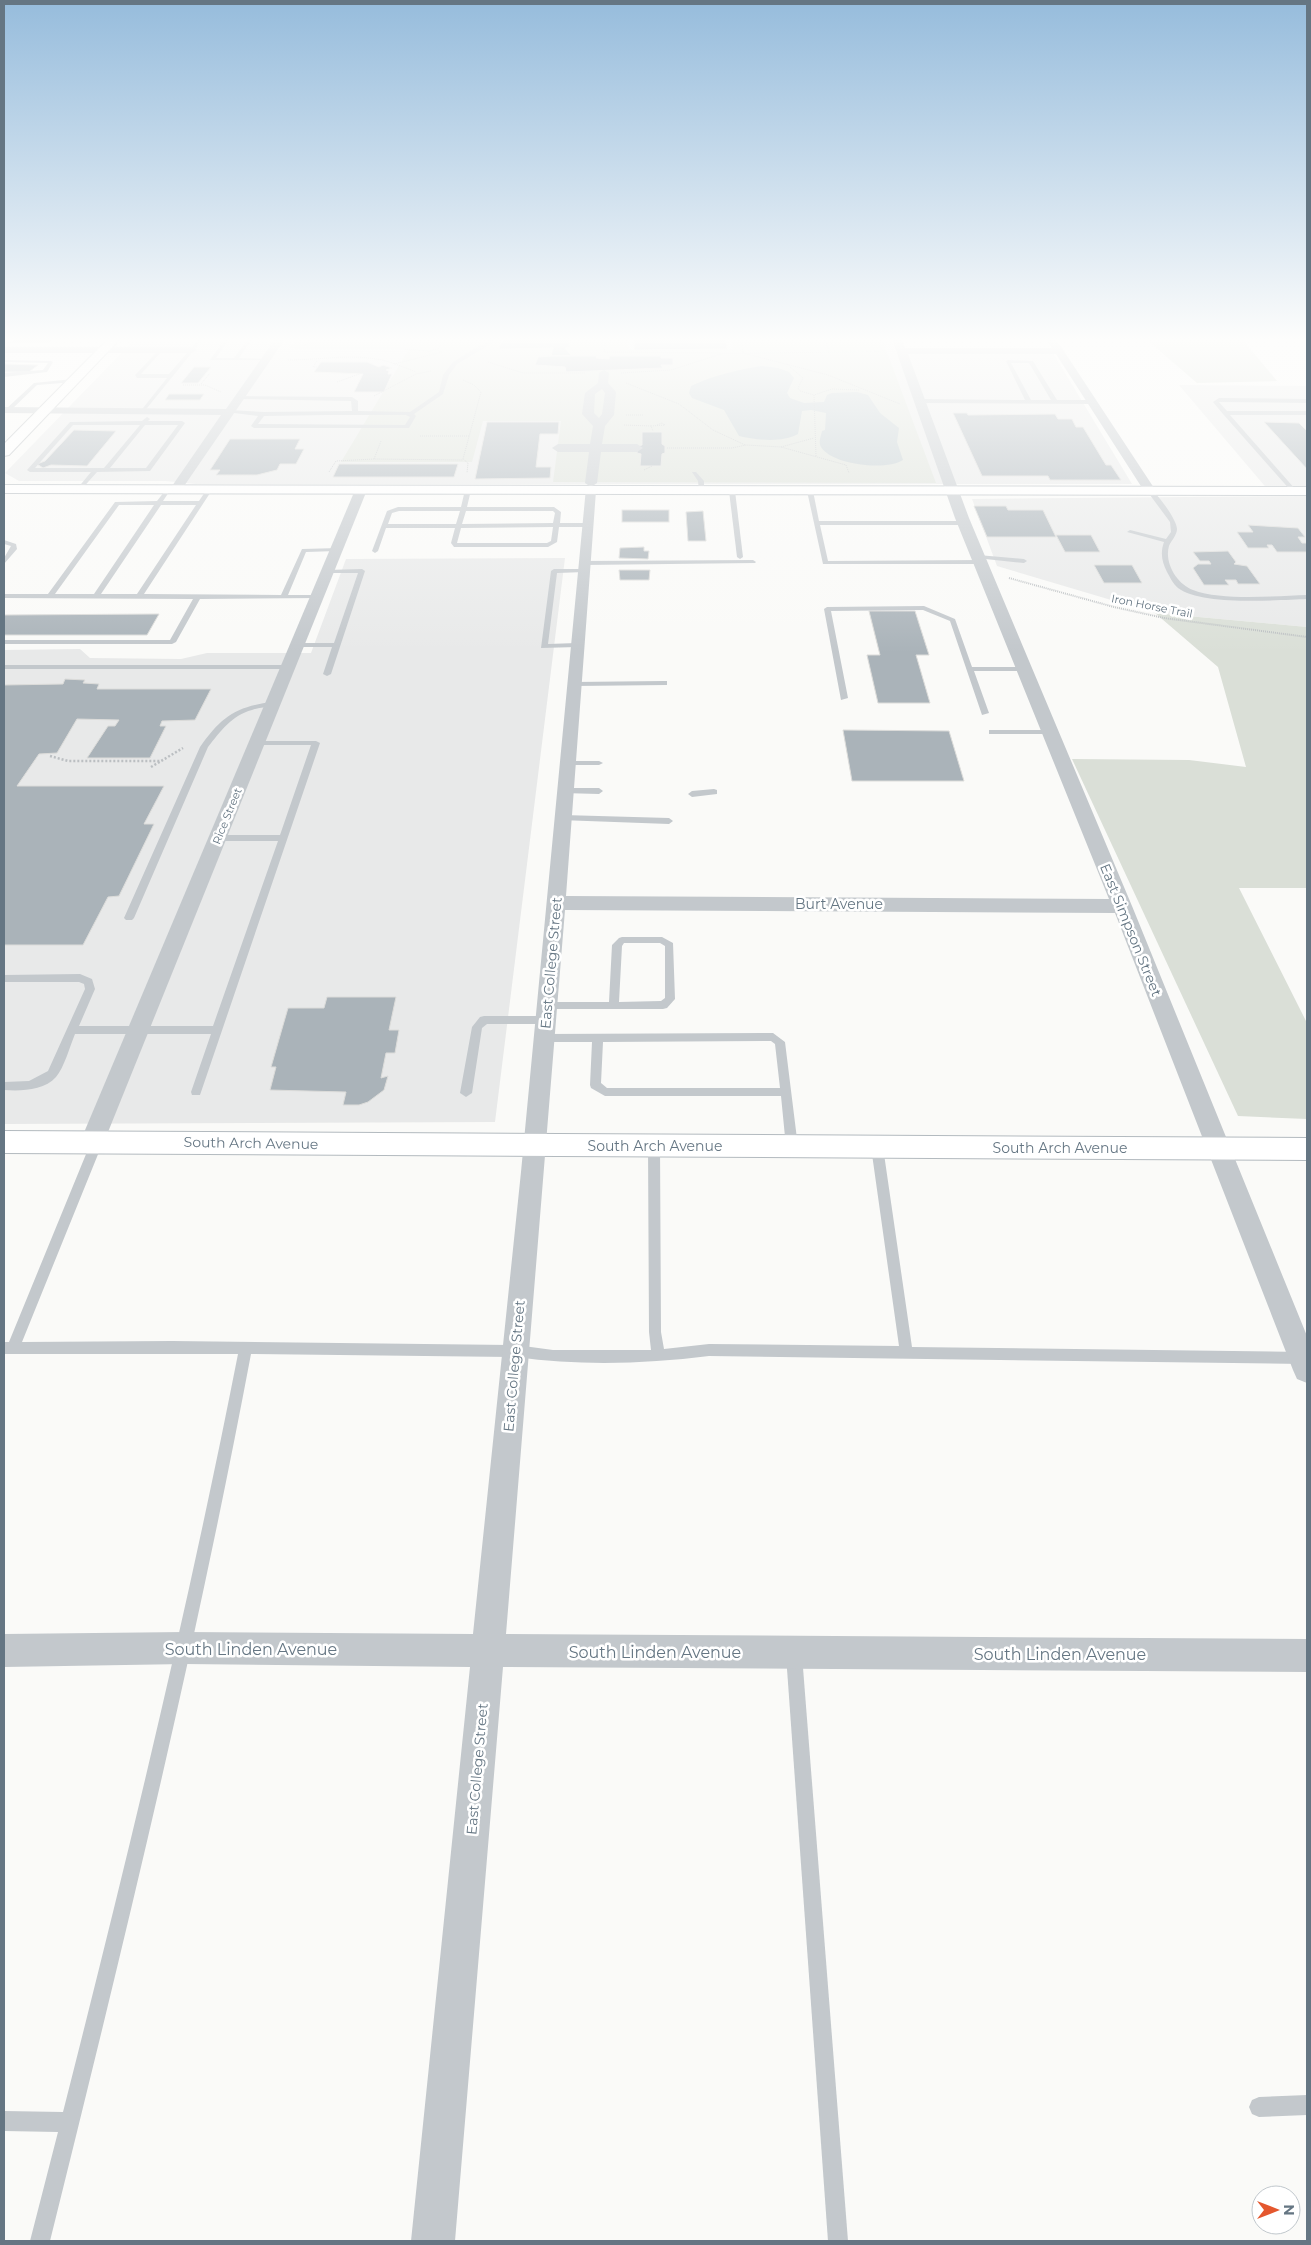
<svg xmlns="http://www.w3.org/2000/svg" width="1311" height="2245" font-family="Montserrat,sans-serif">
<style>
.built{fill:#e8e9e9}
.green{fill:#dadfd7}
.water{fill:#bbc7cb}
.building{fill:#aab3b9;stroke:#dcdcda}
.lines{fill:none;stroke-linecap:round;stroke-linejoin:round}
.secondary-casing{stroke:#b3babf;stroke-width:2}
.highway-casing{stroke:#b4b9bd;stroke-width:2}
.path-far2{stroke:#bbbfc2;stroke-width:1;stroke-dasharray:1 1;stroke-linecap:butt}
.path-far1{stroke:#bbbfc2;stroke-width:2;stroke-dasharray:1 1;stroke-linecap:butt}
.path{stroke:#bbbfc2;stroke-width:2.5;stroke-dasharray:2 2;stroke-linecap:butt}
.lane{fill:#c3c8cc;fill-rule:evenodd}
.street{fill:#c3c8cc;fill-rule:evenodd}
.secondary{fill:#fff;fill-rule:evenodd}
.highway{fill:#fff;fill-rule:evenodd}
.labels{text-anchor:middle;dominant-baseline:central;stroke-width:5;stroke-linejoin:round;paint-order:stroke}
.far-street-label{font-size:11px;fill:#657683;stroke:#fff}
.street-label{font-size:14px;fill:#657683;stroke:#fff}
.near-street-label{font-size:16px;fill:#657683;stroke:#fff}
</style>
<rect width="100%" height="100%" fill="#fafaf8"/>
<!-- built -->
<g class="built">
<path d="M135,339H891L896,353H1053L1132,484H195L166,481H19L5,473Z"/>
<path d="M1179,385L1307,386V491H1269Z"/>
<path d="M1307,496V627L1155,613L997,566L972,499Z"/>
<path d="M565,558L495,1122L4,1124V650L80,649L90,658L181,659L207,653H311L346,559Z"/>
</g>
<!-- green -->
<g class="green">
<path d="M295,339H629L628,350H733L732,339H882L936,483L553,482L561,421H483L472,462H341L409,349L290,348Z"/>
<path d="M1146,339H1242L1277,381L1197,383Z"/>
<path d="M1155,613L1307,627V888H1239L1307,1023V1119L1238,1116L1072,759L1189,760L1246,767L1218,667Z"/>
</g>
<!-- water -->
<path class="water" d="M762,366L778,368L789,372L794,378L787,393L790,398L804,403L824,402L827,395L832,393L857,392L868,395L880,413L899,428L897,442L903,460C886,471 832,465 821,447C818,442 821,436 822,431L825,430L826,413L811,410L802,411L798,434C782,443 756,440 739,436L724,410L692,398L689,393L691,386C714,375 737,370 762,366Z"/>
<!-- building -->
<g class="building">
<path d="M14,339H53L49,343H9Z"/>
<path d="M570,339L569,348H565L572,356H551L553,348L499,349L502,340Z"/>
<path d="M634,339H726L727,349L634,350Z"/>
<path d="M551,356H597L596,358L609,359V356H661V358H673V365H661L663,368L566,372L565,367L535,365L538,357Z"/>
<path d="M321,362H367L379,367L383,365L392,368L386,370L389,371L388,374H392L384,392H354L363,374L314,372Z"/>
<path d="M4,364L38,365L29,372H4Z"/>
<path d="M194,367H211L198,383H181Z"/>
<path d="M169,394H204L200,400H165Z"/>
<path d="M953,413H967L968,415L1055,414L1058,419H1072L1076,427H1083L1106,465H1111L1121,480H1050L1048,476H982Z"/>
<path d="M487,422H559L558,434H540L536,467H551L550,478L475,479Z"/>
<path d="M1264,422L1299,423L1307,431V469Z"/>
<path d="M74,430L116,431L87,466L51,465L43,468L37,464L45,461Z"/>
<path d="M642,432H662V444L665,446V453L662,454L661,466H640L641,454L637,453V446L642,445Z"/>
<path d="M230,439H300L295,449H304L296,464H280L277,470L257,475H216L220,470H210Z"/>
<path d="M339,464H458L454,477H333Z"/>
<path d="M974,506H1006L1008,510H1043L1056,537H987Z"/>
<rect x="622" y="510" width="47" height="12"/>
<path d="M703,511L706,541H688L686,512Z"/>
<path d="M1248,525L1298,528L1305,537H1298L1302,543H1307V552H1277L1272,545H1267L1269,548H1248L1237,532H1253Z"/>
<path d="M1056,535H1091L1100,552H1065Z"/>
<path d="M644,547V551H649L648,559L619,558L620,548Z"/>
<path d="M1228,551L1236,562L1234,564L1247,566L1260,584H1238L1236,580H1225L1229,585H1204L1193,568L1198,564H1211L1209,561H1200L1193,552Z"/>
<path d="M1094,565H1132L1142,583H1104Z"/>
<path d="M619,570H650L649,580H620Z"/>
<path d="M869,611H915L929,655H916L930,703H878L867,655H880Z"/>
<path d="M159,614L147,635H4V615Z"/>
<path d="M65,679L85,680L83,683L99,684L97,689H211L195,720L162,721L160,726H166L150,758H87L108,726H115L119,720L77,719L57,753L39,754L17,786H164L144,824H154L119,896L108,897L83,945H4V685L63,684Z"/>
<path d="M843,730L949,731L964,781H852Z"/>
<path d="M327,997H396L389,1030H399L395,1053H386L381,1078L388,1076L384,1090L368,1102L359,1105H343L346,1092L270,1090L276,1067H271L288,1008H324Z"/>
</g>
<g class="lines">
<!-- secondary casing -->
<g class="secondary-casing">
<g id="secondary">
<path d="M4,485L1307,487V495L4,493Z"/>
<path d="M4,1131L1307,1138V1160L4,1153Z"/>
</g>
</g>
<!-- highway casing -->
<g class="highway-casing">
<path id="highway" d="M108,339H120L9,455L4,456V444Z"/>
</g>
<!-- path-far2 -->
<g class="path-far2">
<path d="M606,339L604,352L721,353"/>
<path d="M741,339L743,353L828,375L900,404"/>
<path d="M825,339L829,352"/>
<path d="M297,346L343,339"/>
<path d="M295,348H390L429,351"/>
<path d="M438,349L443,339"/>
<path d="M288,360C320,360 354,353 386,361C396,364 406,368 416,372"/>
<path d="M317,361L313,367H317"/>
<path d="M488,362L523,373H585"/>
<path d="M394,364L442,352L435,349L428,352L430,354"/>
<path d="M790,367L803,378L798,388L800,391L814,395"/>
<path d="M621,373L671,370L724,353L882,352"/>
<path d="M463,380L474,385L481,392L463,459L468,463L467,473"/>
<path d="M337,382L362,373"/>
<path d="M626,383L679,404L713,430L745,445"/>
<path d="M201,384L210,373"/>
<path d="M183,385H205L221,392"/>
<path d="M374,396L416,374L431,371"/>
<path d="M626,415H644"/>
<path d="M624,425L651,426L653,431"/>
<path d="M651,426L665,425L662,423L657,425"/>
<path d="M420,436H470"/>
<path d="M381,441L374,459L463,460"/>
<path d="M781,447L814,438"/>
<path d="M667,448H732L746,445L781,447L846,465L849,473"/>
<path d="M816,456L814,395L832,389L860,390"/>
<path d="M644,470L652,466"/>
<path d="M329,472L336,461L374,459"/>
</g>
<!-- path-far1 -->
<path class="path-far1" d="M1009,578L1114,607L1164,618L1307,637"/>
<!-- path -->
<g class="path">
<path d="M50,756L68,761H161"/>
<path d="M151,767L183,748"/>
</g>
<!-- lane -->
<g class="lane">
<path d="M199,339H203L143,413H139L167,378H137L135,375L160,349L162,351L141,374H169Z"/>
<path d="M225,339H229L216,358H234L248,339H252L239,358L268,359L266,360H210Z"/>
<path d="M490,339H495L489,345L457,364L449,375L443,394L414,414L416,416L409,428H254L251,426L258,416L226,412L229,410L264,412L352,411L351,401L237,399L239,396L352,397L358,401V411L410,412L439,392L443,375L453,362ZM326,415H406L410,417L405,425L258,424L264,416Z"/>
<path d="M4,360L51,361L53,362L47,372L4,377V373L43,370L48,363L4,362Z"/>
<path d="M1008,360L1033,361L1057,400H1093L1096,402L1093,404L921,403L918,401L921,399L1025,400L1006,361ZM1011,363H1029L1051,400H1031Z"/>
<path d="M73,379L75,382L37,385L10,411L5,410L34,383Z"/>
<path d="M1219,398L1307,399V403L1219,402L1227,411H1307V415H1230L1296,490V492H1292L1223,414L1213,402Z"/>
<path d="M147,417L150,419L148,421H182L185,423L150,471L97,472L80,491L77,489L91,472H30L27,470L70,422L142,421ZM73,425H140L104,468H35ZM145,425H178L146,468H110Z"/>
<path d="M692,472H696L704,481V492L699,491L698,481Z"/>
<path d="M168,487L171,489L163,501H199L207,489L212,490L144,594L281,595L302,549L339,548V550L337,551L306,552L288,595H317L320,597L319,598L200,599L176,642L172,644H4V640H170L193,599L4,598V594H48L115,502L157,501ZM119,505H154L94,594H55ZM161,505H196L137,594H101Z"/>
<path d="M468,488L471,490L467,507H554L561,512L560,523H587L590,525L587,527H559L557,542L548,547H454L451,543L455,528H386L378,551L375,553L372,551L387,511L398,507H461L465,490ZM399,511H460L456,524H388L392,513ZM466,511H553L555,513L553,523L462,524ZM553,527L551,541L547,543H457L461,528Z"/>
<path d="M732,489L735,491L743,557L740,559L737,557L729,491Z"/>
<path d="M810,489L813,491L819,521H964L967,523L964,525H820L828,561L980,560L983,562L980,564H823L807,491Z"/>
<path d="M1150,489C1158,494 1177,520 1177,529C1177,535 1171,541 1169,546C1164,563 1177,584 1193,590C1222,601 1275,596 1307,595V599C1278,600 1201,606 1178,588C1173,584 1170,577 1167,572C1162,562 1160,553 1164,542L1127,532L1130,530L1166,539L1171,532L1170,522L1147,491Z"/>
<path d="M4,540L16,544L17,549L4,564V558L11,546L4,544Z"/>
<path d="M978,555L1024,559L1027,561L1024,563L976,558L975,557Z"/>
<path d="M753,560L756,562L755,563L584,565L581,563L584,561Z"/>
<path d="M583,569L585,570V572L557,573L548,644L577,643L581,645L577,647L541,648L551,571L554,569Z"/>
<path d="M326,570L362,569L365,571L331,674L327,676L323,674L332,647H298L294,645L298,643H334L358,573H328L326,572Z"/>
<path d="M827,607L924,606L955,619L972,667H1023L1027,669L1023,671H974L989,713L982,715L950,621L923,610L831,611L848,698L841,700L824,609Z"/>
<path d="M4,665H288L292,667L288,669H4Z"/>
<path d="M664,681H667V685L574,686L570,684L574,682Z"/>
<path d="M273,702L277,704L276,706C268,707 260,707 252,710C232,715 220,732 208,747L134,918L132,920H126L124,918L200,747C221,717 236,706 273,702Z"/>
<path d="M989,730H1050L1054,732L1050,734H989Z"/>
<path d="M254,741H316L320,743L200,1095H192L191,1092L211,1034H75C70,1046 64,1068 56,1077C44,1091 20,1091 4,1090V1082L29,1081L48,1071L85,989L84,984L79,982H4V975L80,974L92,979L95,989L79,1026H213L278,841H217L213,838L217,835H280L311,745H257L253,743Z"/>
<path d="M564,761H599L603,763L599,765H564Z"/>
<path d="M565,788H599L603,791L599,794L562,793L561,791Z"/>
<path d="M714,789L717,790V794L692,797L688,794L692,791Z"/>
<path d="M563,815L669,818L673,821L669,824L560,820V816Z"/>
<path d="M622,937H662L673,943L675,999L667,1008L663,1009H543L542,1006L543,1003L547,1002H609L612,945L619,938ZM624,943H660L665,946V998L661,1001L619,1002L622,946Z"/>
<path d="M484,1016H546L551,1020L546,1024H487L482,1028L472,1093L466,1097L460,1093L472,1027L480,1017Z"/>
<path d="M773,1033L785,1042L798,1147L796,1150H788L786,1147L781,1096H605L591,1088L590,1085L592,1042H544L539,1038L544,1034ZM771,1041L775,1044L780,1088H607L601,1083L603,1042Z"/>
<path d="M97,1137L101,1139L103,1142L22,1342L172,1341L516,1345L553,1350H651L649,1332L648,1146L650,1143H658L660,1146L661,1332L664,1349L709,1344L899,1346L871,1147L873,1144H881L883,1147L912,1347L1303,1352L1307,1354V1362L1303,1364L709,1356C645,1364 580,1366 516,1357L251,1354C195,1652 123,1947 50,2241H30L58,2132L4,2131V2111L63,2112C127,1860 188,1609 238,1354H4V1342H9L91,1142L93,1139Z"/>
<path d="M794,1647L800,1649L802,1655L848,2241H828L786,1655L788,1649Z"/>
<path d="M1307,2095V2115L1259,2117L1252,2114L1249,2107L1252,2100L1259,2097Z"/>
</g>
<!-- street -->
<g class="street">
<path d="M275,339H285L180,492H172L170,489L221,415L4,413V407L226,409Z"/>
<path d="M892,339H902L905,348H1052L1046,339H1056L1156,491L1154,494H1146L1056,354H908L969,518L1132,906L1307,1336V1383L1297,1379L1293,1370L1115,913L565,910L506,1634L1307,1639V1672L503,1667L455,2241H411L470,1667L185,1664L4,1667V1634L185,1632L473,1634L521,1172L586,488H594L596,491L566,896L1109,899L955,518Z"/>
<path d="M4,347H192L197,350L192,353H4Z"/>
<path d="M604,370L609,373L608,383L616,392L614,415L605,426L602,444H637L643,448L637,452H601L597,483L591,487L585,483L589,452H558L552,448L558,444H590L593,426L582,414L585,393L598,383L599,373ZM602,389L605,393L602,414L599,418L594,413L595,394Z"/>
<path d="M361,486L367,490L104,1142L101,1149L92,1152L83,1149L80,1142L355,490Z"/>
</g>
<!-- secondary -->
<use href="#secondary" class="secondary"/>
<!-- highway -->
<use href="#highway" class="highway"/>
</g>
<!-- sky -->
<linearGradient id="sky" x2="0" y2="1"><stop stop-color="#96bcdc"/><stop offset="0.52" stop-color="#fdfdfc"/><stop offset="1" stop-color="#fdfdfc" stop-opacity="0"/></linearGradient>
<rect width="1311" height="653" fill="url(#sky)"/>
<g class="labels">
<!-- far-street labels -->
<g class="far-street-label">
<text transform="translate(1152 606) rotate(11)">Iron Horse Trail</text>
<text transform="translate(227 816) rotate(-68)">Rice Street</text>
</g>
<!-- street labels -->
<g class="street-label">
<text x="839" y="904">Burt Avenue</text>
<text transform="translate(1131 930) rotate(68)">East Simpson Street</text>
<text transform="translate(551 963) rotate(-85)">East College Street</text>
<text transform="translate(251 1143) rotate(1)">South Arch Avenue</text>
<text x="655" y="1146">South Arch Avenue</text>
<text x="1060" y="1148">South Arch Avenue</text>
<text transform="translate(514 1366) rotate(-85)">East College Street</text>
<text transform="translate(477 1769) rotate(-85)">East College Street</text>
</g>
<!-- near-street labels -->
<g class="near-street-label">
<text x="251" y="1649">South Linden Avenue</text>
<text x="655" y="1652">South Linden Avenue</text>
<text x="1060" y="1654">South Linden Avenue</text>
</g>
</g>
<!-- border -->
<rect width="1311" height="2245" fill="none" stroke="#657683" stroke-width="10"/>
<!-- north arrow -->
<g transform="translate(1276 2210) rotate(90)"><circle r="24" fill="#ffffff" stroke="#c1c8cd"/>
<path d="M0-4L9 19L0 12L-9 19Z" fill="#e4572e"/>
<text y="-8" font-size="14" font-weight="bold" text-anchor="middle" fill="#657683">N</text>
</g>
</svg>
